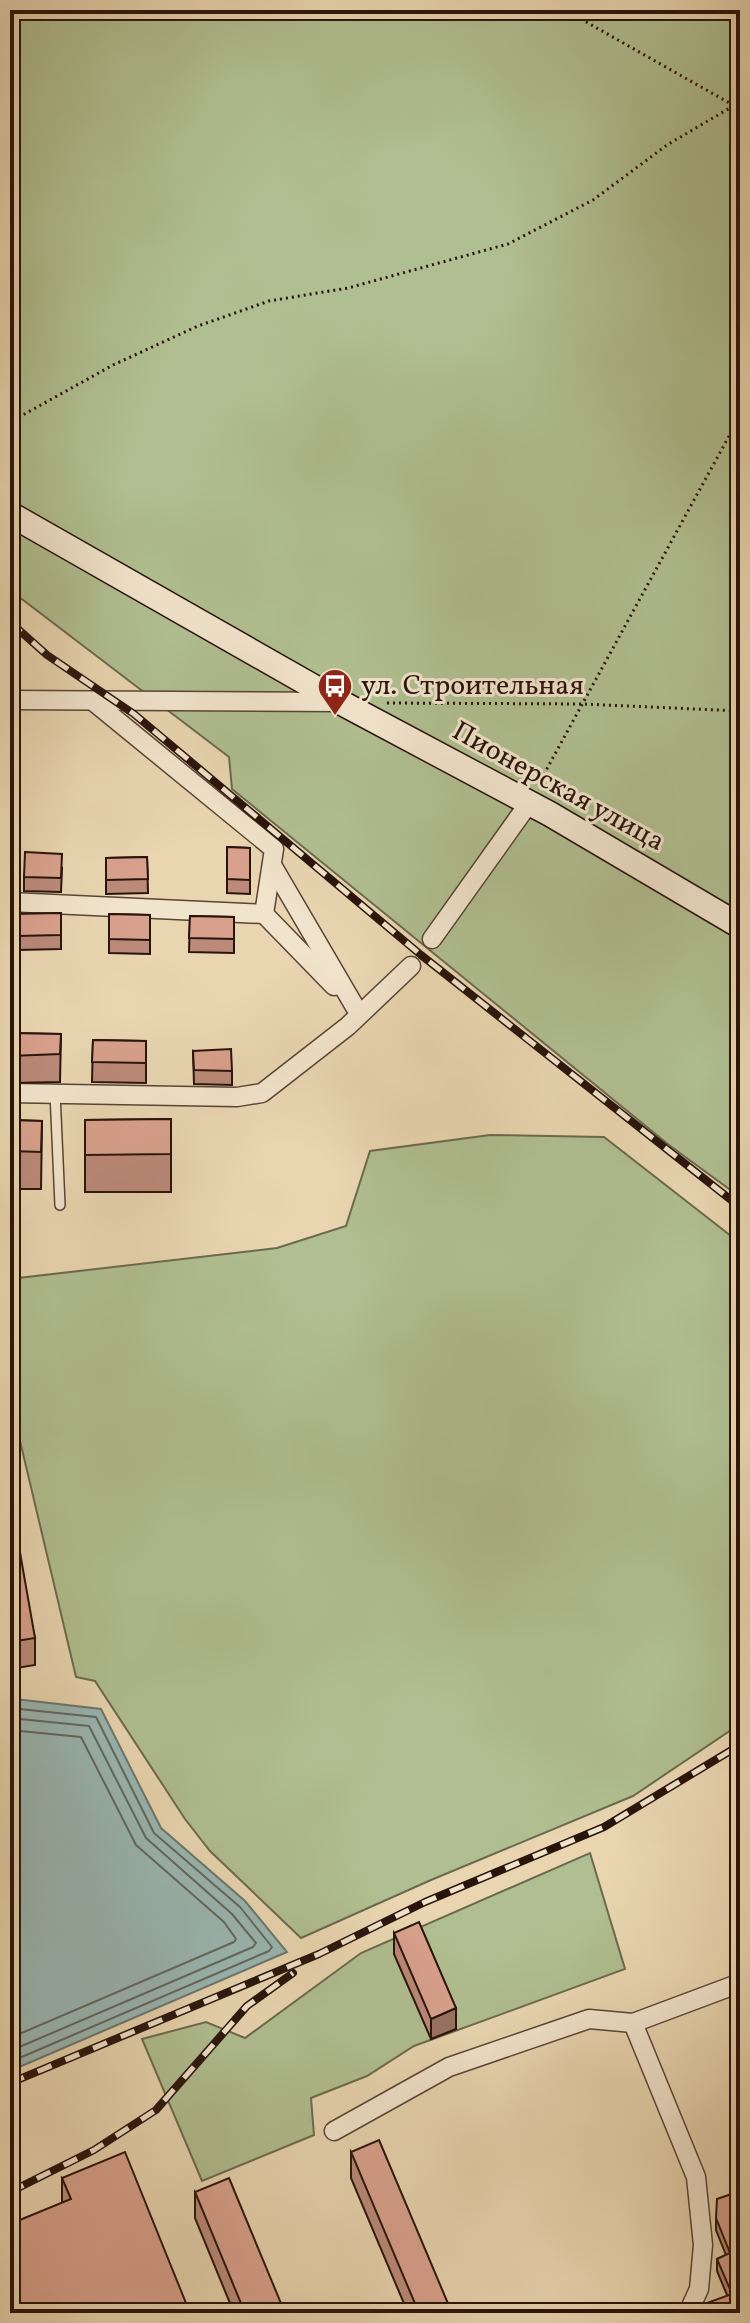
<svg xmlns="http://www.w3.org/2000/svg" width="750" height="2323" font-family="Vollkorn,serif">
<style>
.green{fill:#b0bf91;stroke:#6c6a4e;stroke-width:2}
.water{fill:#99b7b3;stroke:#6c7670;stroke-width:2}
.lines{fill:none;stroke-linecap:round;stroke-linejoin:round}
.shore{stroke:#616660;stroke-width:2}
.lane-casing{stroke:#594435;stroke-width:12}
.street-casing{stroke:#594435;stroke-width:21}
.secondary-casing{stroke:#29140c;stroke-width:27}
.path{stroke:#29140c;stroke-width:3;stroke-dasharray:2 4;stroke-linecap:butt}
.lane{stroke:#f1e4cc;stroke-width:9}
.street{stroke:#f1e4cc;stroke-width:18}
.secondary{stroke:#f1e4cc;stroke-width:24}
.rail-casing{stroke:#29140c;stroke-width:8}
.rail{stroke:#f1e4cc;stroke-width:5;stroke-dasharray:15;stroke-linecap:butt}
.wall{fill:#bb8a79;stroke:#29140c;stroke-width:2}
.shaded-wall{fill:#987163;stroke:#29140c;stroke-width:2}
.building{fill:#d9a18d;stroke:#29140c;stroke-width:2}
.labels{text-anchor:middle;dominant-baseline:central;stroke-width:6;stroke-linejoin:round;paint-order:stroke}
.poi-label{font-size:28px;fill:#29140c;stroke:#f1e4cc;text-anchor:start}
.street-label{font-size:28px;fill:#29140c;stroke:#f1e4cc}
</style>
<rect width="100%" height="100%" fill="#e9d6b1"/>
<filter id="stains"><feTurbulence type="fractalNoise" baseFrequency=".0025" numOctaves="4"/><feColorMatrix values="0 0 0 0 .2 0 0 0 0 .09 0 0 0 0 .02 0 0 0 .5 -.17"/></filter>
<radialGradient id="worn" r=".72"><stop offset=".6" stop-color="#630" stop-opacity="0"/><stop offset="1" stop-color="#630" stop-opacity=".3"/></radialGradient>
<!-- green -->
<g class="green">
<path d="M10,10H740V1197L669,1145L232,789L229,757L10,590Z"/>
<path d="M490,1135L604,1137L740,1243V1724L633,1796L431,1880L301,1938L210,1851L185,1819L95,1681L76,1677L16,1424L10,1419V1279L277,1248L346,1226L370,1151Z"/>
<path d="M590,1853L625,1969L414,2046L367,2076L311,2098L314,2135L202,2181L142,2039L206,2022L245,2038L361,1953Z"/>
</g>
<!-- water -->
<path class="water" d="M15,1699L101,1709L161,1828L245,1901L287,1952L10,2071V1700Z"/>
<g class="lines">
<!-- shore -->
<g class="shore">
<path d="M10,1708L96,1717L154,1833L240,1907L272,1947L269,1951L10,2062"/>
<path d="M10,1718L89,1726L146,1838L232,1914L256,1943L253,1947L10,2051"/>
<path d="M10,1730L81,1737L136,1845L224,1922L236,1939L234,1942L10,2038"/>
</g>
<!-- lane casing -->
<g class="lane-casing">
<path id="lane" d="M55,1093L60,1205"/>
</g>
<!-- street casing -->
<g class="street-casing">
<g id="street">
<path d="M10,700L340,702"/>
<path d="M93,701L274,849L264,914"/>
<path d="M272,865L355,1007"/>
<path d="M10,902L264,914"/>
<path d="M264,914L334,986"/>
<path d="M432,939L529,803"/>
<path d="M10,1093L237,1097L262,1093L348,1026L411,966"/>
<path d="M633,2023L696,2177L703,2245L699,2289L688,2313"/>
<path d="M334,2131L449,2067L589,2019L633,2023L740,1983"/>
</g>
</g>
<!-- secondary casing -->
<g class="secondary-casing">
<path id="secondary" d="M10,514L340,702L550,814L740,926"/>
</g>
<!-- path -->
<g class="path">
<path d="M565,10L740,109"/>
<path d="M10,426L21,416L113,365L198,326L269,301L348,288L508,244L593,200L667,145L740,102"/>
<path d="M387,703L583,704L740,711"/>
<path d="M538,785L740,416"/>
</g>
<!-- lane -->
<use href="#lane" class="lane"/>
<!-- street -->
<use href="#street" class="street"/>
<!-- secondary -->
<use href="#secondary" class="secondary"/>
<!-- rail casing -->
<g class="rail-casing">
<g id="rail">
<path d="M10,622L47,655L134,714L421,955L740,1207"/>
<path d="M10,2083L319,1954L425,1902L604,1827L740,1745"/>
<path d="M10,2192L94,2150L156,2110L247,2006L293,1973"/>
</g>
</g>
<!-- rail -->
<use href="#rail" class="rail"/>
</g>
<!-- wall -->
<g class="wall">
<path d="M227,847L250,848V894L227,893Z"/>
<path d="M147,857L148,893L106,894V858Z"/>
<path d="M62,868L61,892L24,891V877Z"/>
<path d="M61,913V949L18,950L17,942H10V914Z"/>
<path d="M109,914L150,915V954L109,953Z"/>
<path d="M190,916L234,917V953L189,952Z"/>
<path d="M10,1033L61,1034L60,1082L10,1083Z"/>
<path d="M93,1040L146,1041V1083L92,1082Z"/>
<path d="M193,1051L232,1071V1085L194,1084Z"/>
<path d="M171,1119V1192H85V1120Z"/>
<path d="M10,1120L42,1121L41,1189H10Z"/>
<path d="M10,1524L35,1638V1665L10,1669Z"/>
<path d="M394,1933L456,2029L431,2039L394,1954Z"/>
<path d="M351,2152L452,2313H408L351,2178Z"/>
<path d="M740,2174V2313L727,2295L717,2271V2259L726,2255L716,2230V2218L739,2191L738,2175Z"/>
<path d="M62,2178L190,2313L62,2203Z"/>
<path d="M195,2192L285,2313H234L195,2218Z"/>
</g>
<!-- shaded-wall -->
<path class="shaded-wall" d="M456,2008V2029L431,2039V2019Z"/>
<!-- building -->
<g class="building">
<path d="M227,847L250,848V880L227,879Z"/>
<path d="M25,852L62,854L61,878L24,877Z"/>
<path d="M147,857L148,879L106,880V858Z"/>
<path d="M61,913V935L18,936L17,928H10V914Z"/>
<path d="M109,914L150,915V940L109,939Z"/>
<path d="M190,916L234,917V939L189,938Z"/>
<path d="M10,1033L61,1034L60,1054L10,1056Z"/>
<path d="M93,1040L146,1041V1063L92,1062Z"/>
<path d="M231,1049L232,1071L194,1070L193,1051Z"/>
<path d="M171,1119V1154L85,1155V1120Z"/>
<path d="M10,1120L42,1121L41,1152L10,1151Z"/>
<path d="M10,1524H15L35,1638L10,1642Z"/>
<path d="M419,1922L456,2008L431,2019L394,1933Z"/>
<path d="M379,2140L452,2313H419L351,2152Z"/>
<path d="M125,2152L190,2313H10V2224L71,2199L62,2178Z"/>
<path d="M229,2178L285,2313H245L195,2192Z"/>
<path d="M740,2191V2313H707L704,2304L732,2294L717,2259L730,2253L716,2218L717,2199Z"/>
</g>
<!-- icons -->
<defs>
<g id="bus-pin" transform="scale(1.8)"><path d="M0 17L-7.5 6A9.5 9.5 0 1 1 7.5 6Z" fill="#8f2418" stroke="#f1e4cc"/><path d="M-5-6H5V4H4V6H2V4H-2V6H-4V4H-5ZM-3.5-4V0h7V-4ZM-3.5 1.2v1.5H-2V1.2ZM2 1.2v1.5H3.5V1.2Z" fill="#fff"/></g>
</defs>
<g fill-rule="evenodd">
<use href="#bus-pin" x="335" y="686"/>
</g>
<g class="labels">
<!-- poi labels -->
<g class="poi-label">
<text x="361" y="686">ул. Строительная</text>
</g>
<!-- street labels -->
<g class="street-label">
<text transform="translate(558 787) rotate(29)">Пионерская улица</text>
</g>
</g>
<!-- margin -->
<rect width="750" height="2323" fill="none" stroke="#e9d6b1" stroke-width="40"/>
<rect x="12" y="12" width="726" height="2299" fill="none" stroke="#29140c" stroke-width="4"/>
<rect x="20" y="20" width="710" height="2283" fill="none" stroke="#29140c" stroke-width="2"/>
<rect width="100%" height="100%" filter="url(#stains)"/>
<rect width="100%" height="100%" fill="url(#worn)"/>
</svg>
